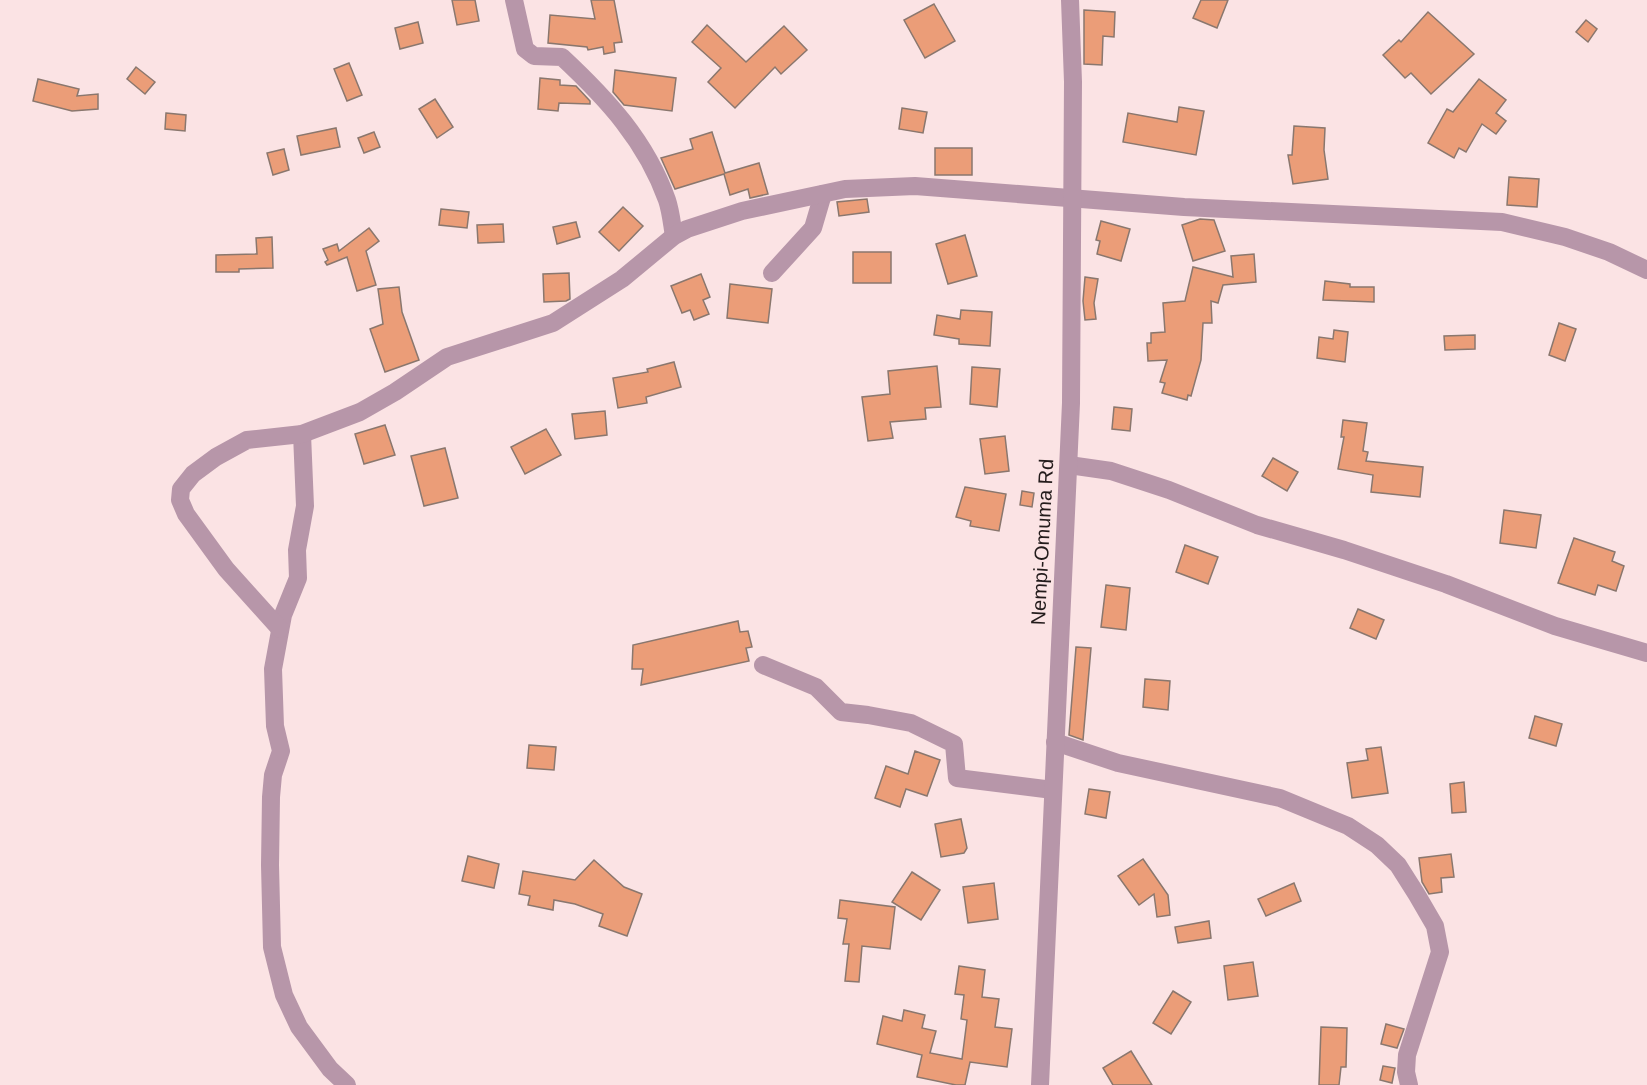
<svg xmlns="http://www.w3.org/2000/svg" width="1647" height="1085" font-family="Arial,sans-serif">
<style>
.building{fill:#eb9d78;stroke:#8a776e;stroke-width:1.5}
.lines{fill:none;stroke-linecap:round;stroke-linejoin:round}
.minor{stroke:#b796a9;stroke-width:18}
.labels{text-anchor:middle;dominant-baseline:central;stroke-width:4.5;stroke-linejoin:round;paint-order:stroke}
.street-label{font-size:20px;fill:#231b1b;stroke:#fbe3e4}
</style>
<rect width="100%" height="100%" fill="#fbe3e4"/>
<!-- building -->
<g class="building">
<path d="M452,0H475L479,21L457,25Z"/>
<path d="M591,0H614L622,42L614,43L615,52L604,54L603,47L588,50L587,47L548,43L550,15L595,19Z"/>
<path d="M1201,0H1228L1217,28L1193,18Z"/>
<path d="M934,4L955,41L925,58L904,20Z"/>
<path d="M1084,10L1115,12L1114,37L1103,36L1102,65L1084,64Z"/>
<path d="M1428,12L1474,54L1431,94L1411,73L1405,78L1383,55L1399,40L1401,42Z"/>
<path d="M1586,20L1597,29L1588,42L1576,32Z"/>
<path d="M418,22L423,43L400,49L395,28Z"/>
<path d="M707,25L746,62L784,26L807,50L781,74L775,67L735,108L708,82L721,68L692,42Z"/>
<path d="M349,63L362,95L347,101L334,69Z"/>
<path d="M136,67L155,82L145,94L127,79Z"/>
<path d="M615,70L676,78L672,111L624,105L613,92Z"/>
<path d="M540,78L560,80V85L576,86L590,101V104L559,103L558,111L538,109Z"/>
<path d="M38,79L79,89L77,96L98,94V109L72,111L33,101Z"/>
<path d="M1479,79L1506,100L1496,113L1506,121L1496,134L1482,124L1466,152L1459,148L1454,158L1428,143L1447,109L1453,112Z"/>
<path d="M435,99L453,127L437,138L419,109Z"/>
<path d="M1179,107L1204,111L1196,155L1123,142L1128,113L1177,122Z"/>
<path d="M902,108L927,112L923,133L899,129Z"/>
<path d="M166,113L186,115L185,131L165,129Z"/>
<path d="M1294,126L1325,128L1324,150L1328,179L1293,184L1288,155H1292Z"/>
<path d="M336,128L340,147L301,155L297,136Z"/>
<path d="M374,132L380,147L364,153L358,138Z"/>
<path d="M712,132L725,173L759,163L768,194L750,198L748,189L730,195L724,174L675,189L661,158L693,149L690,139Z"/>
<rect x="935" y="148" width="37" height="27"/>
<path d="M284,149L289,170L273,175L267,153Z"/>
<path d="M1509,177L1539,179L1537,207L1507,205Z"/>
<path d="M867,199L869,212L839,216L837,202Z"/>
<path d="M623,207L643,226L619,251L599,232Z"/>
<path d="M441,209L469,212L467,228L439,225Z"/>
<path d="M1200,219L1214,220L1225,251L1193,261L1182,225Z"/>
<path d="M1101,221L1130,229L1121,261L1097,254L1100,241L1096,240Z"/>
<path d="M576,222L580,237L557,244L553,227Z"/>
<path d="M503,224L504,242L478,243L477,225Z"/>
<path d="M369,228L379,241L366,251L376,285L357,291L347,257L327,265L325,262L328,260L323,249L337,244L339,251Z"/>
<path d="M965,235L977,276L948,284L936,244Z"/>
<path d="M272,237L273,268L239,269V272H216V255L257,254L256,238Z"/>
<rect x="853" y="252" width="38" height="31"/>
<path d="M1254,254L1256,282L1223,285L1218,303L1211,301L1212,323H1203L1201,360L1191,396L1188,395L1187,400L1162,393L1165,383L1160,382L1167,360L1148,361L1147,343H1151V333L1165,332L1163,303L1185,301L1193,267L1233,277L1231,256Z"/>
<path d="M569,273L570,299L566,301L544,302L543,274Z"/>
<path d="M701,274L710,297L703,300L709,314L694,320L690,310L682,313L671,286Z"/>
<path d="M1085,277L1098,279L1094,303L1096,319L1085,320L1083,301Z"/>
<path d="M1325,281L1350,284V287H1374V302L1323,300Z"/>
<path d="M730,284L772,289L768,323L727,318Z"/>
<path d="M399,287L402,312L419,360L385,372L370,329L383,324L378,289Z"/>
<path d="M961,310L992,312L990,346L959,344V339L934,335L937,315L960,319Z"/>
<path d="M1559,323L1576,329L1565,361L1549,355Z"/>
<path d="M1334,330L1348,332L1345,362L1317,358L1319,337L1333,339Z"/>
<path d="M1475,335V349L1445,350L1444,336Z"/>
<path d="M674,362L681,387L646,397L647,403L618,408L613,378L648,372L647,369Z"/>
<path d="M937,366L941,407L925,408L926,419L890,422L893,438L868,441L862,397L890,394L888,371Z"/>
<path d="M972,367L1000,369L997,407L970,404Z"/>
<path d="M1114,407L1132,409L1130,431L1112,429Z"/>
<path d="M605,411L607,435L575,439L572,414Z"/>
<path d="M1343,420L1367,423L1363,451L1368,452L1366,461L1423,467L1420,497L1371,492L1373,475L1338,469L1344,437H1341Z"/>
<path d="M385,425L395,455L364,464L355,434Z"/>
<path d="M546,429L561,455L525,474L511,447Z"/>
<path d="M1005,436L1009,471L985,474L980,439Z"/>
<path d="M445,448L458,498L424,506L411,456Z"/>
<path d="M1273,458L1298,472L1287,491L1262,476Z"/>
<path d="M965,487L1006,494L999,531L970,526L971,521L956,517Z"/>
<path d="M1022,491L1034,493L1032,507L1020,505Z"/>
<path d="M1504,510L1541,515L1536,548L1500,543Z"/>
<path d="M1574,538L1615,552L1612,561L1624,566L1616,591L1598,585L1595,595L1558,583Z"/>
<path d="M1185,545L1218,557L1208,584L1176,572Z"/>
<path d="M1106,585L1130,588L1126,630L1101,627Z"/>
<path d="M1358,609L1384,620L1376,639L1350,628Z"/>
<path d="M738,621L740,632L748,631L752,647L746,648L749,661L641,685L643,669H632L633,645Z"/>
<path d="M1076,647L1091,648L1083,740L1069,735Z"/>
<path d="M1145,679L1170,681L1168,710L1143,707Z"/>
<path d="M1535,716L1562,724L1556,746L1529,738Z"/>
<path d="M529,745L556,747L554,770L527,768Z"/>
<path d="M1381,747L1388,793L1352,798L1347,763L1368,760L1366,749Z"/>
<path d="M915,751L940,760L927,796L906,789L900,807L875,798L886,766L908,774Z"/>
<path d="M1464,782L1466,812L1452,813L1450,784Z"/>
<path d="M1089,789L1110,792L1106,818L1085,814Z"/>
<path d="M961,819L967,848L964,853L941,857L935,824Z"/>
<path d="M1451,854L1454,877L1441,878L1442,892L1429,894L1422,882L1419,858Z"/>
<path d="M468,856L499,864L494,888L462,881Z"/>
<path d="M1143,859L1168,895L1170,915L1157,917L1154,894L1139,905L1118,876Z"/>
<path d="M594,860L624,887L642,894L627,936L599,926L603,914L575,904L554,900L553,910L528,905L530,896L519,894L523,871L575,880Z"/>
<path d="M912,872L940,890L921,920L892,902Z"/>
<path d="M994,883L998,919L968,923L963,887Z"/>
<path d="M1294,883L1301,901L1266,916L1258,899Z"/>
<path d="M840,900L895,907L890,949L862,946L859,982L845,981L849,944H843L847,919L838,918Z"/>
<path d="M1209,921L1211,938L1178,943L1175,927Z"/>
<path d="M1253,962L1258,996L1228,1000L1224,966Z"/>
<path d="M959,966L985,970L982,997L999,999L995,1027L1012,1029L1007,1067L970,1062L965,1085H956L917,1077L922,1055L877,1044L883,1016L902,1021L904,1010L925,1015L922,1028L936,1031L930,1053L962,1059L967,1020L961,1019L964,995L955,994Z"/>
<path d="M1173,991L1191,1002L1171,1034L1153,1023Z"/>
<path d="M1386,1024L1404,1029L1397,1048L1381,1044Z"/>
<path d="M1321,1027L1347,1028L1346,1067H1341L1339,1085H1319Z"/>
<path d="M1131,1051L1152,1085H1113L1103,1068Z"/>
<path d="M1383,1066L1395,1068L1392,1083L1380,1080Z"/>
</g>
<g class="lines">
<!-- minor -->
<g class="minor">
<path d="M514,0L525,49L534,56L562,57C607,99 646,141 667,200C671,212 672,225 674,236"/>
<path d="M772,273L813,228L823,194"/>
<path d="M302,434L305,506L297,550L298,578L283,615L273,669L275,726L281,751L273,775L271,797L270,865L272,947L284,995L299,1027L330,1069L347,1085"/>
<path d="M1069,465L1111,471L1169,490L1257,525L1344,550L1446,584L1555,626L1647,653"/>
<path d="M280,629L226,569L186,514L180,500L181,489L193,474L216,457L247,440L302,434L360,412L395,392L447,357L553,323L622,279L674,236L687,229L742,211L845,189L915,186L1184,207L1502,222L1565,237L1609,252L1647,270"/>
<path d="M763,665L816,687L841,712L868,715L911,723L954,744L957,778L1053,790"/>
<path d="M1055,742L1118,763L1280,798L1348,826L1377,845L1398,865L1417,895L1435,926L1440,952L1407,1055L1406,1072L1409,1085"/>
<path d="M1040,1085L1071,403L1073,82L1070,0"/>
</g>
</g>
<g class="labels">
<!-- street labels -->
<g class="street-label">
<text transform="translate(1042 542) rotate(-87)">Nempi-Omuma Rd</text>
</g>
</g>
</svg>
